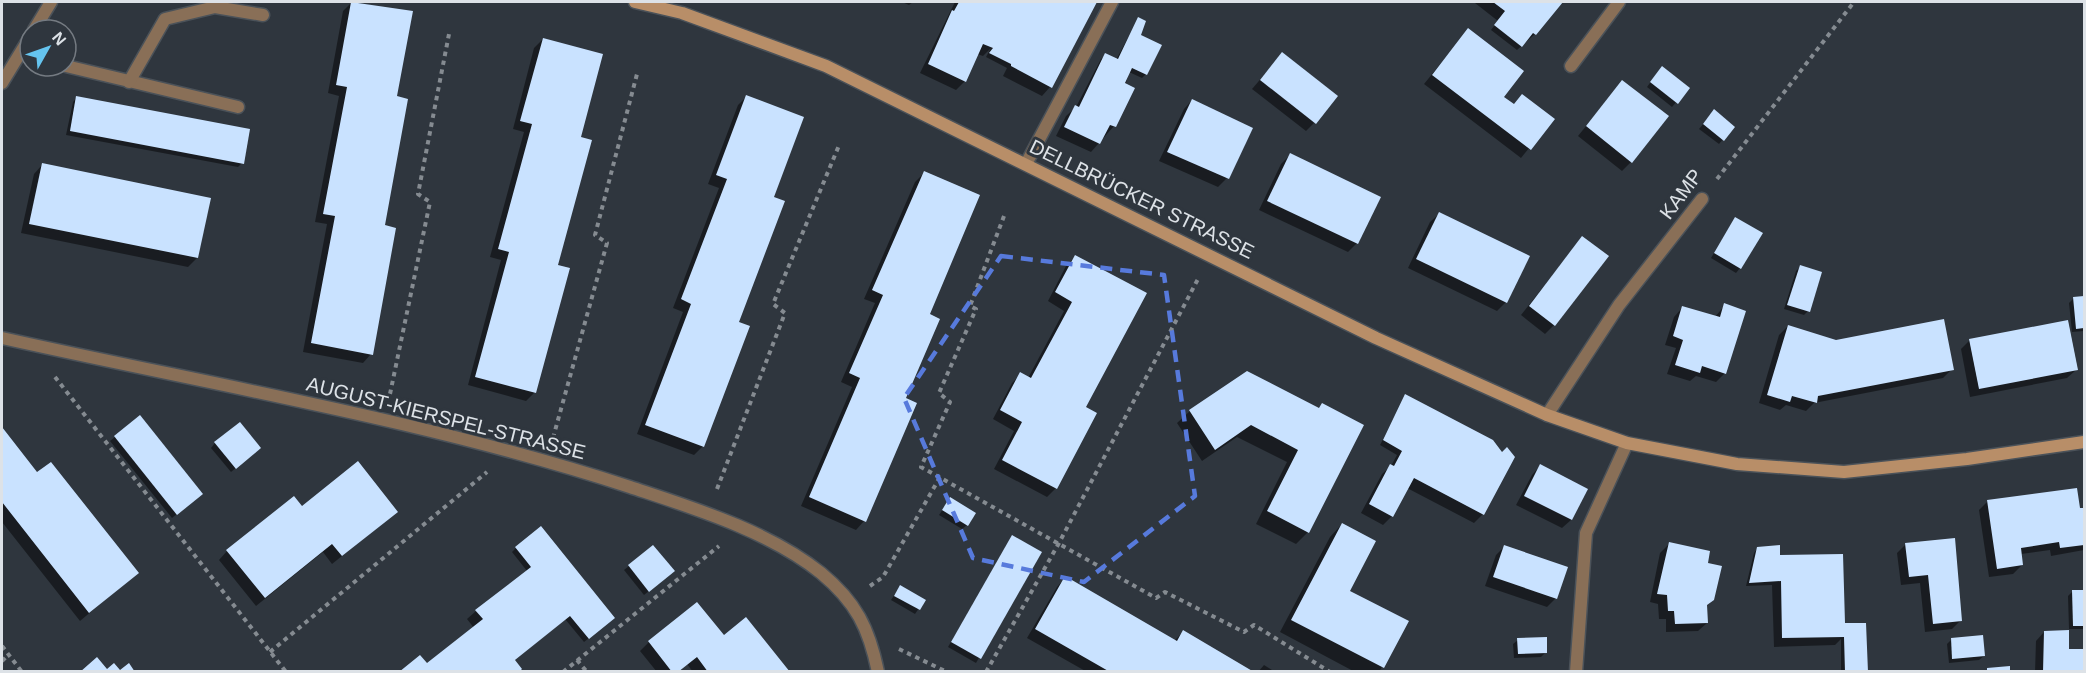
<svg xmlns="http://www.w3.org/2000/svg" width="2086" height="673" font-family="Arial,sans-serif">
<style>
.shadow{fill:#0007}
.building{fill:#c9e2ff}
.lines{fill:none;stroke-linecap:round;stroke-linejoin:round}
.lane-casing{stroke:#4b5259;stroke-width:15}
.street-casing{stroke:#4b5259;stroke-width:15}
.secondary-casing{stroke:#4b5259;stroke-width:15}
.path{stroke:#858b91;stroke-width:4;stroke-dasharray:4.5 4.5;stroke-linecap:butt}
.lane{stroke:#896f57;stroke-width:12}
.street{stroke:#896f57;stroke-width:12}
.secondary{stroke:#b88e68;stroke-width:12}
.marked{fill:none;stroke:#577adc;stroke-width:4.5;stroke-dasharray:12 8;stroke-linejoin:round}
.labels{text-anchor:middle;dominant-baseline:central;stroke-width:6;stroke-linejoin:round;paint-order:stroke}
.street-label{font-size:20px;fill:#dde2e7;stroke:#2f363e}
</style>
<rect width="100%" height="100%" fill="#2f363e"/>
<!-- shadow -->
<g class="shadow">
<path d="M352,2L412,13L395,98L371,354L363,363L303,352L327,224L315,222L339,96L328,93L343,11Z"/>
<path d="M902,2H913L909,5Z"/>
<path d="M955,2H1095L1050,87L1042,96L1003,76L1007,68L986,57L991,48L983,56L977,54L965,81L956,90L920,73Z"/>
<path d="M1476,2H1561L1535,34L1517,50L1491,30L1498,21L1475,3Z"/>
<path d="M1138,19L1146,74L1142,78L1129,72L1114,126L1091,152L1056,136L1066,116L1076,107L1101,59L1106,55L1116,60Z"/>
<path d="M1468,30L1502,98L1513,106L1552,120L1521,158L1424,84Z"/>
<path d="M543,39L579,138L535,392L526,401L468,385L501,260L490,257L524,132L513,129L534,48Z"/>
<path d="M1282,54L1314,123L1306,131L1252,89Z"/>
<path d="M1658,72L1688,88L1672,107L1647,87Z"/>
<path d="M1622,82L1631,162L1622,171L1578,136Z"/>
<path d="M747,96L772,198L703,446L694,455L637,434L683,312L673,308L719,188L708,184L738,105Z"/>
<path d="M77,97L242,163L238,167L66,135L73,102Z"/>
<path d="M1192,100L1227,178L1218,187L1159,161L1184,109Z"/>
<path d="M1710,116L1733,127L1719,144L1699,129Z"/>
<path d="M1290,155L1357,243L1348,252L1259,210L1281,164Z"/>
<path d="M42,165L197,258L188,267L21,233L34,174Z"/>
<path d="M924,173L928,315L904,399L864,521L856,530L801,506L852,387L841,382L875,303L864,299L915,182Z"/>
<path d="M1439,214L1506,302L1497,311L1408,268L1430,222Z"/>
<path d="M1735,218L1740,268L1736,273L1711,258Z"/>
<path d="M1582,238L1554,325L1545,334L1521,315Z"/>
<path d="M1075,257L1084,408L1095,414L1056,488L1047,497L994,469L1014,431L993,419L1012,383L1021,374L1028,378L1064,311L1048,301L1066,266Z"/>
<path d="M1800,267L1808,311L1804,315L1784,309L1796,271Z"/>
<path d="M2084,297V331L2072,332L2069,303L2074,298Z"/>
<path d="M1725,305V373L1716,382L1696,376L1690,381L1667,374L1676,348L1665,345L1674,317L1682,308L1715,317Z"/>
<path d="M1788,326L1836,341L1952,369L1943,378L1814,403L1806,411L1786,405L1780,410L1759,403L1779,335Z"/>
<path d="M1970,340L2076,370L2067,378L1970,397L1961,349Z"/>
<path d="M1247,373L1318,409L1308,532L1296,544L1256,524L1287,462L1237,437L1202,461L1177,423L1190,411Z"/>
<path d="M1406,396L1501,454L1513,457L1482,515L1474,523L1407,488L1392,516L1383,525L1361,513L1382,474L1391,466L1397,455L1380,445Z"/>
<path d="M140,417L197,498L172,518L110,441Z"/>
<path d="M2,429L37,474L137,573L80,621L2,522Z"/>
<path d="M215,443L255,452L231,472L211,448Z"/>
<path d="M1540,466L1586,489L1571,520L1562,528L1516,505L1532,475Z"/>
<path d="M950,499L967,525L962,529L939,515Z"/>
<path d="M1988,501L2084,509V550L2051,556L2050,550L2021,554L2022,565L2013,574L1989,577L1979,510Z"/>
<path d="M302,508L387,520L332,564L323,552L256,606L219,560L227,551Z"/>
<path d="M1342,524L1348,591L1407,622L1379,672H1355L1280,632L1330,537Z"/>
<path d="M1013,537L1040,552L976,663L948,647Z"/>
<path d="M1669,544L1706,564L1707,623L1698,631L1666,632V619H1659L1658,604L1650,602L1660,553Z"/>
<path d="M1906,544L1961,620L1952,629L1925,632L1920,583L1901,585L1897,553Z"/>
<path d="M653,547L669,575L644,595L624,570Z"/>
<path d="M1504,547L1556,598L1547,607L1485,586L1496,555Z"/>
<path d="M516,548L609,622L584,642L565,619L514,661L427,665L474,628L467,619L476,611L527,571L512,552Z"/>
<path d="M1758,548L1778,556L1843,627L1866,672H1841V639L1835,645L1774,647L1772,585L1746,586L1754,553Z"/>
<path d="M1065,578L1174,641L1183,632L1251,672H1087L1027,638L1057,587Z"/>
<path d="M900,587L924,601L915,614L891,600Z"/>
<path d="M2072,592H2084V629H2069L2068,596Z"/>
<path d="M2044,632L2068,650L2083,672H2035L2036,641Z"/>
<path d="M723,638L788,672H693L687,664L678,672H657L640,651L649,642Z"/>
<path d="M1518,640L1546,652L1541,657L1514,658L1513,644Z"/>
<path d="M1951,640L1984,656L1979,660L1949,663L1947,644Z"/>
<path d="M1264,665L1275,672H1258Z"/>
</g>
<!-- building -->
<g class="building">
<path d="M351,2L413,11L397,96L408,99L385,225L396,228L373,355L311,343L335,216L323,214L347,87L336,85Z"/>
<path d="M959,2H1097L1052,88L1011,66V64L989,53L993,48L983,44L966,82L928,64L952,10L954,11Z"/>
<path d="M1493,2H1563L1536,35L1533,33L1522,47L1494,25L1505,11Z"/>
<path d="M1138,17L1146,21L1141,35L1162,45L1147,75L1132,68L1125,83L1135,88L1116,127L1110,125L1100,144L1064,127L1075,105L1079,107L1105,53L1118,59Z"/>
<path d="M1468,28L1524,71L1504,97L1514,104L1522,94L1555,119L1531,150L1432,75Z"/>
<path d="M543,38L603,54L581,137L592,140L558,265L570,268L536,393L475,377L509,252L498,249L532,124L520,121Z"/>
<path d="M1282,52L1338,96L1316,124L1260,80Z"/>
<path d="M1662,66L1690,88L1678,104L1650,82Z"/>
<path d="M1622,80L1669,116L1632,163L1586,126Z"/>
<path d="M746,95L804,117L774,197L785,201L739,322L750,326L704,447L645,425L691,304L681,299L727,179L716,175Z"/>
<path d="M76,96L250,129L244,164L70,131Z"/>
<path d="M1192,99L1253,128L1229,179L1167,152Z"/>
<path d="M1714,109L1735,127L1724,141L1703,124Z"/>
<path d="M1290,153L1381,197L1358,244L1267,201Z"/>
<path d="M42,163L211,198L198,258L29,224Z"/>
<path d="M924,171L980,195L930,314L940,319L906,398L917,403L866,522L809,497L860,378L849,373L883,295L872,290Z"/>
<path d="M1439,212L1530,256L1507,303L1416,259Z"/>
<path d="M1735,217L1763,233L1741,269L1714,253Z"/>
<path d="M1582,236L1609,256L1555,326L1529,306Z"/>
<path d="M1075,255L1147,293L1086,407L1097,413L1057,489L1002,460L1022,422L1000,410L1020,372L1031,378L1072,302L1055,292Z"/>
<path d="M1800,265L1822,272L1810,312L1787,305Z"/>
<path d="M2084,296V328L2076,329L2073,297Z"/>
<path d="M1724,303L1746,311L1726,374L1702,366L1700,373L1675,365L1683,340L1673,336L1682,306L1720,317Z"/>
<path d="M1944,319L1954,370L1818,396L1817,403L1792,396L1790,402L1767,395L1788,325L1836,340Z"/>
<path d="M2068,320L2078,370L1979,389L1969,339Z"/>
<path d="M1247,371L1319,408L1322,403L1364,425L1309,533L1267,511L1298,450L1251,425L1215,450L1189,410Z"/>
<path d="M1405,394L1493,440L1502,452L1507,447L1515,457L1484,515L1414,478L1393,517L1369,504L1390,464L1394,466L1402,451L1383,440Z"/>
<path d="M140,415L203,494L177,515L114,436Z"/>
<path d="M240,422L261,448L236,469L214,442Z"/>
<path d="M2,427L37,472L51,462L139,573L89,613L2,502Z"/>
<path d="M358,461L398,512L342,556L332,544L265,598L226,550L294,496L302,506Z"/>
<path d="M1540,464L1588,489L1572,520L1524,496Z"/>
<path d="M2077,488L2080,508H2084V545L2060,548L2059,542L2021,548L2023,565L1997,569L1987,500Z"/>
<path d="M950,497L976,513L968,526L942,510Z"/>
<path d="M1342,523L1376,541L1350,591L1409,621L1384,668L1291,620Z"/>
<path d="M541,526L615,618L589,639L570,616L515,660L522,669L519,672H399L420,655L427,663L483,619L475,610L531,567L515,547Z"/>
<path d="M1012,535L1042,552L981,659L951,642Z"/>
<path d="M1955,538L1962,621L1933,624L1928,575L1909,577L1905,543Z"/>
<path d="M1669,542L1710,551L1708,563L1722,566L1714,600L1707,605L1708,623L1675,624L1674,611H1668L1667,595L1657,594Z"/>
<path d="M653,545L675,571L649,592L628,565Z"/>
<path d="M1504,545L1568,567L1557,599L1493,577Z"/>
<path d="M1780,545V555L1843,554L1845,623H1866L1868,672H1845L1844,637L1782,638L1781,581L1749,583L1757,547Z"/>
<path d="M1065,576L1177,641L1183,630L1254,672H1110L1035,629Z"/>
<path d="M900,585L926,600L920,610L894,596Z"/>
<path d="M2072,590H2084V626H2073Z"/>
<path d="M697,602L724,635L746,617L790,672H708L697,657L678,672H672L648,641Z"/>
<path d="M2069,630V649H2084V672H2043L2044,631Z"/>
<path d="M1983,635L1985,656L1952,659L1951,638Z"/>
<path d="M1547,637V653L1518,654L1517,638Z"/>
<path d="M97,657L107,669L114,663L120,670L129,663L135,672H80Z"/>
<path d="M2010,666V672H1987V668Z"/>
</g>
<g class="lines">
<!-- lane casing -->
<g class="lane-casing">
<g id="lane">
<path d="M66,66L238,107"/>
<path d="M129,82L165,19L215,7L263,15"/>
<path d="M1026,164L1112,2"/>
<path d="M1547,415L1619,305L1702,199"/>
<path d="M1576,672L1586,533L1627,443"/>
</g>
</g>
<!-- street casing -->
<g class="street-casing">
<g id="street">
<path d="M34,30L51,2"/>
<path d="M1571,66L1619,2"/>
<path d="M2,83L30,37"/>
<path d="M2,338C212,385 425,420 630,487C693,508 769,531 821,573C856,602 869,628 878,672"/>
</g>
</g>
<!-- secondary casing -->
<g class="secondary-casing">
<path id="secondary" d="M635,2L682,13L826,66L1376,338L1547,415L1627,443L1737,464L1844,472L1967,459L2084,442"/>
</g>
<!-- path -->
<g class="path">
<path d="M1717,179L1854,2"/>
<path d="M1004,216L970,306L976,309L939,393L950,402L921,467L1156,598L1165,592L1244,632L1254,625L1330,672"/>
<path d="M55,377L286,672"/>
<path d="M390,394L430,202L418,194L449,34"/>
<path d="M553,438L607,243L595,235L637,74"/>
<path d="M717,489L785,313L773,304L840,143"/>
<path d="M870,586L883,577L940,477"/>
<path d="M2,646L22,672"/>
<path d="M899,649L947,672"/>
<path d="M270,652L487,472"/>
<path d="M577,660L587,672"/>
<path d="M2,661L8,655"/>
<path d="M563,672L719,546"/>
<path d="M986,672L1059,543L1198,279"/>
</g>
<!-- lane -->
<use href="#lane" class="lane"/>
<!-- street -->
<use href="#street" class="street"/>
<!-- secondary -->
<use href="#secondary" class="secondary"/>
</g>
<!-- marked area -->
<path class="marked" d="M1001,256L1164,275L1195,496L1084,582L973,558L904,398Z"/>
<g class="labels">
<!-- street labels -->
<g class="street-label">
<text transform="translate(1681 194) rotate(-53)">KAMP</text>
<text transform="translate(1142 199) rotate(26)">DELLBRÜCKER STRASSE</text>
<text transform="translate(446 418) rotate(14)">AUGUST-KIERSPEL-STRASSE</text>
</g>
</g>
<!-- border -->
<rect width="2086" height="673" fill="none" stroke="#dde2e7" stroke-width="6"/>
<!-- north arrow -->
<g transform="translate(48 48) rotate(50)"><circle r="28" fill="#2f363e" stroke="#757b82" stroke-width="1.5"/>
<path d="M0-4.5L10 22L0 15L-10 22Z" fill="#65c4ef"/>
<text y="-9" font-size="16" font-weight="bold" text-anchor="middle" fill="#dde2e7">N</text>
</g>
</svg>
